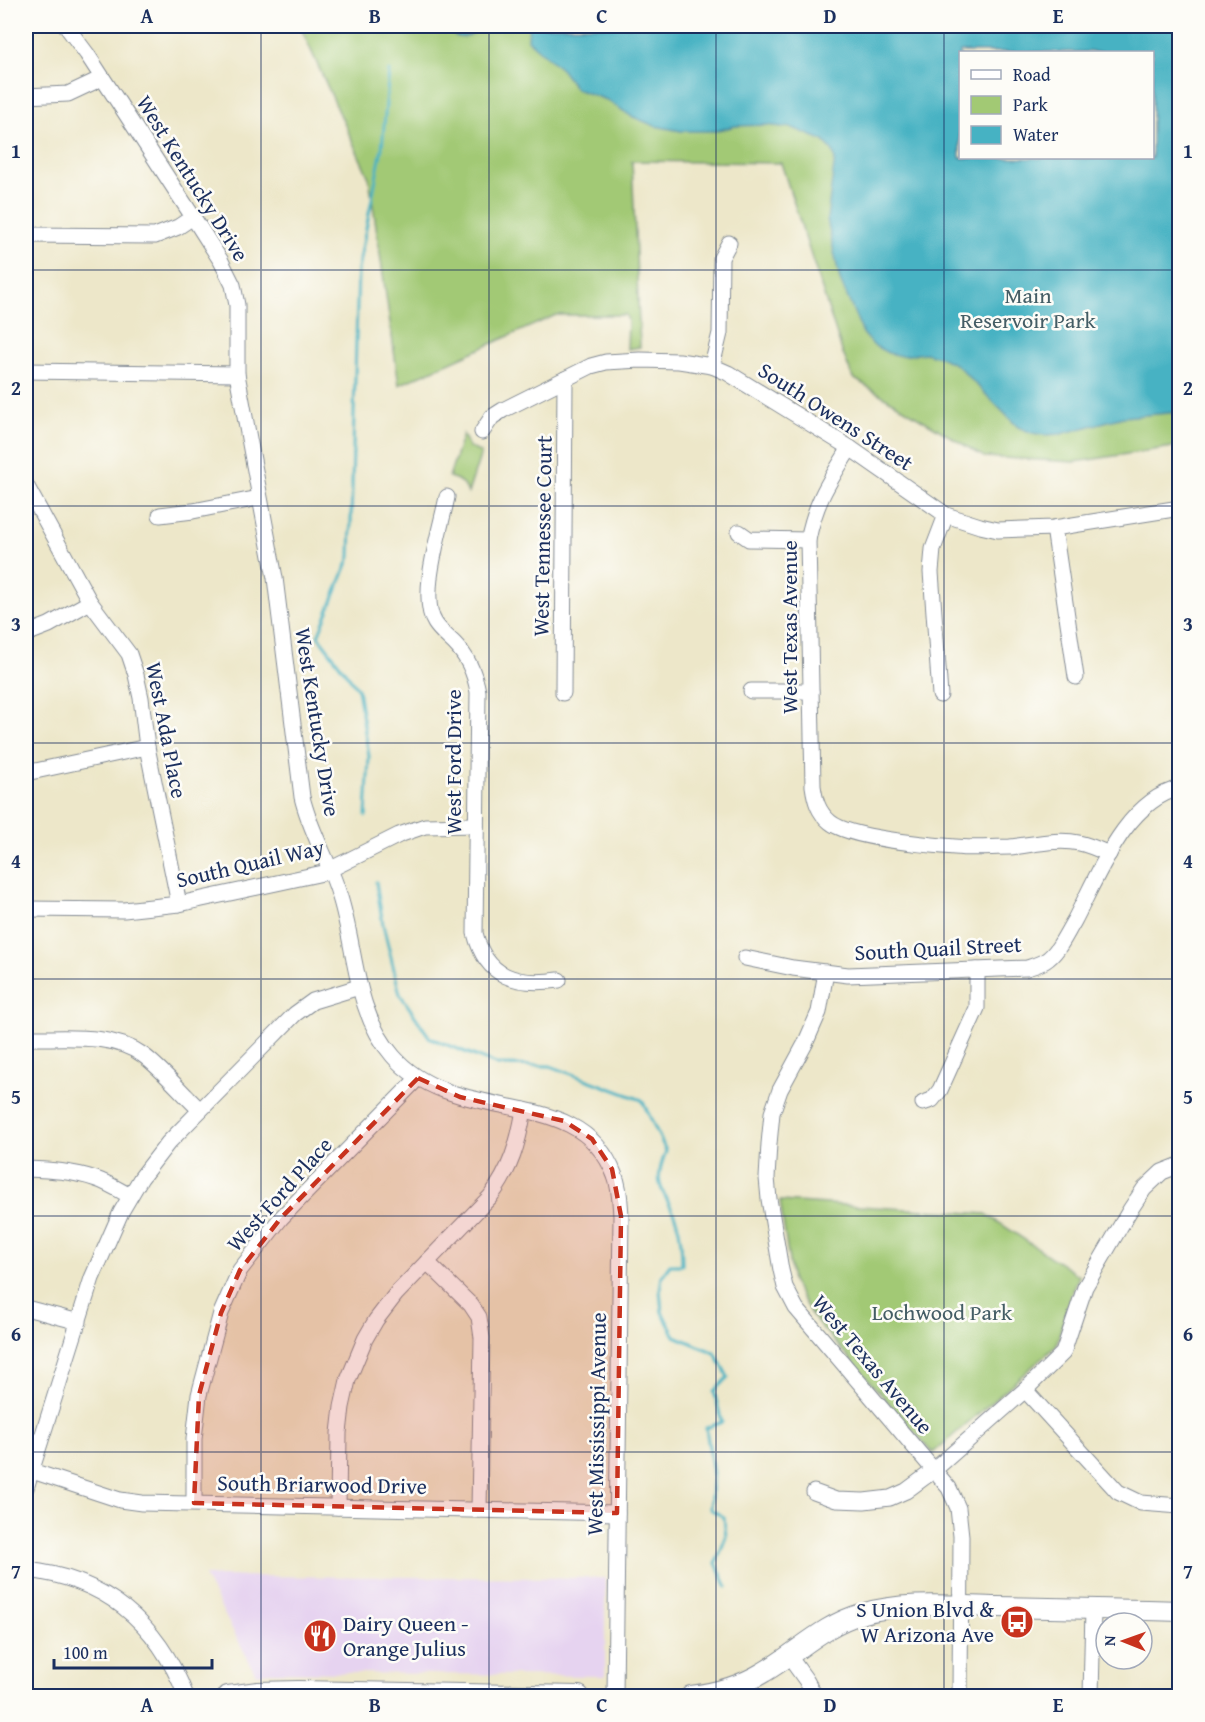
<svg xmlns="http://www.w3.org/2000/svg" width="1205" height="1722" font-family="'Gentium Book Plus',serif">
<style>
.built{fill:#e6d3f0}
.green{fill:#a2c974;stroke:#5e7c69;stroke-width:1.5;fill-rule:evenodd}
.water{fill:#46b2c3;stroke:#307090;stroke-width:1.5;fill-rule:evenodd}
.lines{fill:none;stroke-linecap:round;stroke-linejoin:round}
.stream{stroke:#46b2c3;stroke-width:3}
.minor-casing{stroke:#848b94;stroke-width:17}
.major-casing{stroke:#848b94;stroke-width:22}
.minor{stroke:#fff;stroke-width:15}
.major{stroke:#fff;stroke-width:20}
.marked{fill:#c8321e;fill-opacity:0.2;stroke:#c8321e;stroke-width:4.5;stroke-dasharray:12 8;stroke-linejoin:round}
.grid{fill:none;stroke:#1b2f5e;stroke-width:1.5;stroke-opacity:0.55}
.labels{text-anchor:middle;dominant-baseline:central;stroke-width:5;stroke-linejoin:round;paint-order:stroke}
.street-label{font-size:22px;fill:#1b2f5e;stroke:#fdfcf7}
.park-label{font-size:22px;fill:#445d65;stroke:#fdfcf7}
.poi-label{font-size:22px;fill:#1b2f5e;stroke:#fdfcf7;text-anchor:end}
.neatline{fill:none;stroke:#1b2f5e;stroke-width:2}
.grid-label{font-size:20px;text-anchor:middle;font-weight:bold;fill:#1b2f5e}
</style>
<rect width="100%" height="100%" fill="#fdfcf7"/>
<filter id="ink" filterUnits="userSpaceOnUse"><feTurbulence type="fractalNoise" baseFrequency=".0167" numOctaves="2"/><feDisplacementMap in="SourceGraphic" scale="12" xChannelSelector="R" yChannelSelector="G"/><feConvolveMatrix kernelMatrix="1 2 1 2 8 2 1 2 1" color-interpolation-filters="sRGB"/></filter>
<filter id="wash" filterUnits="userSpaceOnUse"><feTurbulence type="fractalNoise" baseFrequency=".008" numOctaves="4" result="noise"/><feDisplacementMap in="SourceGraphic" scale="24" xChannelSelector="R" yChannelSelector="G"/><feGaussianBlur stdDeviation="1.35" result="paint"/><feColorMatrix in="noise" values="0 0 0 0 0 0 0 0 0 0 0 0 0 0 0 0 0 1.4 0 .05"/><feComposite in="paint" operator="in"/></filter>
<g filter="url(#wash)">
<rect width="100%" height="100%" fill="#ede7c9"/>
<!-- built -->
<path class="built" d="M204,1576L605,1578V1676L270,1672L256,1674Z"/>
<!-- green -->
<g class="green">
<path d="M300,26H1179V446L1075,462L984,457L853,378L842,351L781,163L632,161L640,347L627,349L628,321L626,315H556L399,385L369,178ZM960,52H1152V158H960Z"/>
<path d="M463,434L469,447L481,453L468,493C465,484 458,479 449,477Z"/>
<path d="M780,1201L986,1214L1079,1276L1069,1300L1056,1346L933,1453L812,1316L792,1281Z"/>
</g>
<!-- water -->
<g class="water">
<path d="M446,26H486C470,35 458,46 446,26Z"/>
<path d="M529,26H1179V412L1123,417L1061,434L1044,435L1032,433L1018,427L957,365L940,357L925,353L901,356L888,353L873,345L863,333L840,280L827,219L835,158L832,150L824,141L793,128L764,125L735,126L716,131H681L655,126L631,116L607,100L576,89L562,70L528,40ZM960,52H1152V158H960Z"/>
</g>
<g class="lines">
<!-- stream -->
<g class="stream">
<path d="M366,816L369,756L358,689L318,636L350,557L358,269L382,148L389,71"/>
<path d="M376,882L383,925L400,994L430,1038L498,1065L550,1066L642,1100L666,1151C650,1191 666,1188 677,1222C681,1235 682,1251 682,1265H670L662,1276L660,1290L662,1312L675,1336L715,1353L728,1377L714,1391L722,1422L706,1428L713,1473L710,1509L724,1517L726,1537L716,1563L727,1587"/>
</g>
</g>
</g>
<g filter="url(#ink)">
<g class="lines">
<!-- minor casing -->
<g class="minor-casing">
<g id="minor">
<path d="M66,26L87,54L193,217L221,261L233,285L237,305V374L275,578L302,797C310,831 329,861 339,894C357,949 353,1010 393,1056C456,1129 580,1081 615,1176C620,1188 620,1202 621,1216L615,1696"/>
<path d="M26,96L68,94L102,78"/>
<path d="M26,235L155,236L178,227L193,217"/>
<path d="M712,366L720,333L721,258L729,243"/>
<path d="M26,371L237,374"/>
<path d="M482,432L492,417L503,410L591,366L606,362L640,360L679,361L712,366L728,373L850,448L946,515L980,526L998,530L1054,528L1180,508"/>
<path d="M850,448C829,482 816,500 808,540L813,786C815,800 818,812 830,822C849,838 928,845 955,847C973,849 992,847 1010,847C1032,845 1057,838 1079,843C1089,845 1100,850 1109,854"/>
<path d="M26,485L90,602L129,654L136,675L141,698L147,747L179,904"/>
<path d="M447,497C441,528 418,597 435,623C440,631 448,637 454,643C467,656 475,674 478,692L475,933C486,978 517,986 559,980"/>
<path d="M160,515L193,511L259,498"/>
<path d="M1054,528L1076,677"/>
<path d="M739,532L749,539L808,540"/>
<path d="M26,634L49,625L90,602"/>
<path d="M751,691H811"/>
<path d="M563,693L565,379"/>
<path d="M940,695L931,572L933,549L946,515"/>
<path d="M26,773L147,747"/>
<path d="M26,909L124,910L179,904L323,873L399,835L425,826L476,825"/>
<path d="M745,958L793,968L848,975L1027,968C1033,966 1040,964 1045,961C1058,953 1066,934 1074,921C1098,876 1125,801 1180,788"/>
<path d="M826,972L819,1012L805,1044L780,1090L772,1113L769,1144L767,1178L769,1199L781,1270L785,1287L796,1308L949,1488L958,1508L961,1536L960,1696"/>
<path d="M26,1038C63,1039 111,1032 143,1055C161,1068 183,1094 200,1110"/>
<path d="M923,1103L932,1100L940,1090L977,1008V970"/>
<path d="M26,1169C49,1170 73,1171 96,1179C108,1183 119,1190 130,1196"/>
<path d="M427,1262L471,1305L479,1317L482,1338L479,1510"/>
<path d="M26,1308L79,1322"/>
<path d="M1025,1390L1118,1492L1141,1503L1180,1506"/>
<path d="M26,1469L120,1500L142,1503L617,1513"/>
<path d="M26,1488L92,1278L121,1212L141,1178L168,1143L295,1014L313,1001L359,987"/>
<path d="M814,1492L836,1500L864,1501L890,1498L906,1491L933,1471L1025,1390L1063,1353L1085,1287L1130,1210L1144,1189L1162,1172L1180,1165"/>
<path d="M194,1503V1439L199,1395L221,1313L240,1270L281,1218L418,1078"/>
<path d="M338,1507L339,1433L342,1407L348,1380L365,1339L376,1320L396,1294L490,1197C511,1169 518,1144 524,1110"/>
<path d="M26,1570C105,1578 158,1623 186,1696"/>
<path d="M788,1655L806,1680L815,1696"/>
<path d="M1091,1696L1093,1609"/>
</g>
</g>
<!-- major casing -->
<g class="major-casing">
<g id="major">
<path d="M228,1696L258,1692L298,1691L579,1696"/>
<path d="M691,1696C716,1693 741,1686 764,1672C797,1653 823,1625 861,1614C905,1601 952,1606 997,1607C1058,1608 1119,1609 1180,1611"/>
</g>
</g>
<!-- minor -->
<use href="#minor" class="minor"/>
<!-- major -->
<use href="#major" class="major"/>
</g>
</g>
<!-- marked area -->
<path class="marked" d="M418,1078L460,1097L564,1121L592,1139L612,1169L621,1216L617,1513L194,1503L199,1395L221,1313L240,1270L281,1218Z"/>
<!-- grid -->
<path class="grid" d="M261,26V1696M489,26V1696M716,26V1696M944,26V1696M26,270H1180M26,506H1180M26,743H1180M26,979H1180M26,1216H1180M26,1452H1180"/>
<!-- icons -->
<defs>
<g id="bus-disc" transform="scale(1.725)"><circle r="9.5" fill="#c8321e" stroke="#fdfcf7"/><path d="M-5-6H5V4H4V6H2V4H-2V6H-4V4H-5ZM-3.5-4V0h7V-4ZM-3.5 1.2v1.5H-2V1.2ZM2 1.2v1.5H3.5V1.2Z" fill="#fff"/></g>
<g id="restaurant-disc" transform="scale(1.725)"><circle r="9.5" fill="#c8321e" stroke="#fdfcf7"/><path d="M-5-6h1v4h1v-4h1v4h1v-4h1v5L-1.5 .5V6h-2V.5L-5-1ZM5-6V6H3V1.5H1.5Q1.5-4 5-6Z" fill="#fff"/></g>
</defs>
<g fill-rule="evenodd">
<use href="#bus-disc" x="1017" y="1622"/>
<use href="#restaurant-disc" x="320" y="1636"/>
</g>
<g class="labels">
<!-- street labels -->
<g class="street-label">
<text transform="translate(193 178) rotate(58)">West Kentucky Drive</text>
<text transform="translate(836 416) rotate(33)">South Owens Street</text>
<text transform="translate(542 536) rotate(-89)">West Tennessee Court</text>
<text transform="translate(789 627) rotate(-90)">West Texas Avenue</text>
<text transform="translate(318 722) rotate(81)">West Kentucky Drive</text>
<text transform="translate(167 730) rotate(79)">West Ada Place</text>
<text transform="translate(453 762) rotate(-90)">West Ford Drive</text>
<text transform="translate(250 863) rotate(-13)">South Quail Way</text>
<text transform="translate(938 948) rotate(-3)">South Quail Street</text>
<text transform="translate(279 1194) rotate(-48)">West Ford Place</text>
<text transform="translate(873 1364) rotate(50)">West Texas Avenue</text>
<text transform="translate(596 1424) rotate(-89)">West Mississippi Avenue</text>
<text transform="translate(322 1484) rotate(1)">South Briarwood Drive</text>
</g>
<!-- park labels -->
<g class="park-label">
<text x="1028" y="295">Main<tspan x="1028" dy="25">Reservoir Park</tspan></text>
<text x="942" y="1312">Lochwood Park</text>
</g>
<!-- poi labels -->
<g class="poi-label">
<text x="994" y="1609">S Union Blvd &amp;<tspan x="994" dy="25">W Arizona Ave</tspan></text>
<text x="343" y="1623" text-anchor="start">Dairy Queen -<tspan x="343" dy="25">Orange Julius</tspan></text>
</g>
</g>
<!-- margin -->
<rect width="1205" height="1722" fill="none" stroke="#fdfcf7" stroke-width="66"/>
<!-- legend -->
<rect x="959" y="51" width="195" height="108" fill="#fdfcf7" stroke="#a3aaba" stroke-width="1.5"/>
<rect x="971" y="70" width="30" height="9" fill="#ffffff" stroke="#a3aaba" stroke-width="1.5"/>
<text x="1013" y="81" font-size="18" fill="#1b2f5e">Road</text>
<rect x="971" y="96" width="30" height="18" fill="#a2c974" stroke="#a3aaba" stroke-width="1.5"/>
<text x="1013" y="111" font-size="18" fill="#1b2f5e">Park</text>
<rect x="971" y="126" width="30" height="18" fill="#46b2c3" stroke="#a3aaba" stroke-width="1.5"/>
<text x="1013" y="141" font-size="18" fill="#1b2f5e">Water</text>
<!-- north arrow -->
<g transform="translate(1124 1641) rotate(271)"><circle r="28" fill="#fdfcf7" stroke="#a3aaba" stroke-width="1.5"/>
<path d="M0-4.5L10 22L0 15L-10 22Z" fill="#c8321e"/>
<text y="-9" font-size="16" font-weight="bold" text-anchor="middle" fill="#1b2f5e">N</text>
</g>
<!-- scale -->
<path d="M54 1659v9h158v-9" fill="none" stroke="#1b2f5e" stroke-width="3"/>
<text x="63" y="1659" font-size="18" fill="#1b2f5e" stroke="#fdfcf7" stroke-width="4.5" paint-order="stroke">100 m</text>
<rect x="33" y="33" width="1139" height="1656" class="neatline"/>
<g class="grid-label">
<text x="147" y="23">A</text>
<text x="375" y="23">B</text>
<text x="602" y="23">C</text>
<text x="830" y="23">D</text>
<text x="1058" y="23">E</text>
<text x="16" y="158">1</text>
<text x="1188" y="158">1</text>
<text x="16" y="395">2</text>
<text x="1188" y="395">2</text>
<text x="16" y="631">3</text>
<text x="1188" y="631">3</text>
<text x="16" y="868">4</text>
<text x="1188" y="868">4</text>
<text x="16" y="1104">5</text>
<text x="1188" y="1104">5</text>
<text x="16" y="1341">6</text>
<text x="1188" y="1341">6</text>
<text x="16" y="1578">7</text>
<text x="1188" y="1578">7</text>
<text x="147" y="1712">A</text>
<text x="375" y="1712">B</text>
<text x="602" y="1712">C</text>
<text x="830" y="1712">D</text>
<text x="1058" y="1712">E</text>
</g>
</svg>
